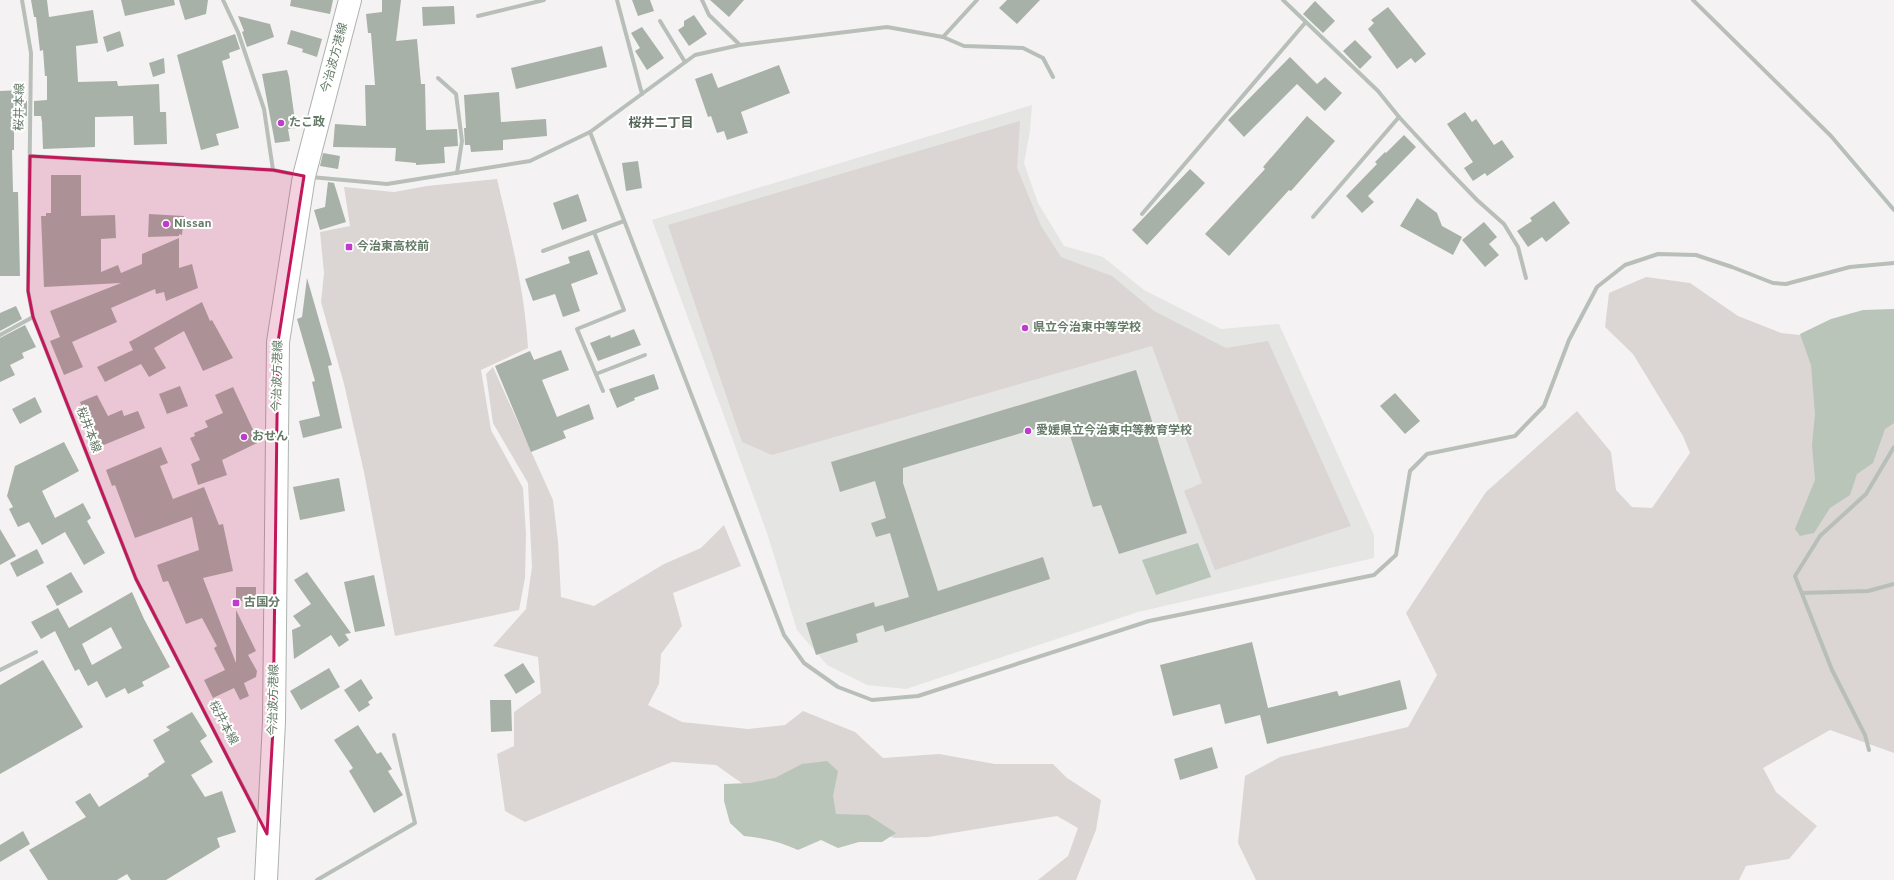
<svg xmlns="http://www.w3.org/2000/svg" width="1894" height="880" font-family="Overpass,'Noto Sans JP',sans-serif">
<style>
.built{fill:#e5e5e4}
.green{fill:#dbd6d3}
.water{fill:#b8c5b8}
.building{fill:#a7b1a7;fill-rule:evenodd}
.lines{fill:none;stroke-linecap:round;stroke-linejoin:round}
.primary-casing{stroke:#acb4ad;stroke-width:24}
.street{stroke:#b8bfb9;stroke-width:4}
.primary{stroke:#fff;stroke-width:22}
.marked{fill:#c2185b;fill-opacity:0.2;stroke:#c2185b;stroke-width:3;stroke-linejoin:round}
.poi-dot{fill:#be3bcb;stroke:#fff;stroke-width:1.5}
.labels{text-anchor:middle;dominant-baseline:central;stroke-width:4;stroke-linejoin:round;paint-order:stroke}
.street-label{font-size:12px;fill:#647a66;stroke:#fff}
.poi-label{font-size:12px;font-weight:bold;fill:#647a66;stroke:#fff;text-anchor:start}
.neighbourhood-label{font-size:13px;font-weight:bold;fill:#556557;stroke:#fff}
</style>
<rect width="100%" height="100%" fill="#f5f2f3"/>
<!-- built -->
<path class="built" d="M1032,105L1030,131L1024,163L1038,203L1064,246L1103,257L1144,290L1221,329L1279,324L1374,535V558L1138,612L906,689L867,685L827,665L797,630L767,533L652,220Z"/>
<!-- green -->
<g class="green">
<path d="M1020,121L1017,168L1041,226L1061,257L1112,276L1154,311L1226,348L1268,341L1351,526L1215,570L1184,491L1202,483L1152,346L772,455L742,442L668,225Z"/>
<path d="M497,179C510,234 525,291 528,348L481,370L491,430L523,488L526,534L525,578L519,610L395,636L364,472L344,384L321,302L324,273L320,232L350,226L344,187L394,192L427,186Z"/>
<path d="M1646,277L1690,283L1738,316L1781,333L1894,345V753L1830,730L1763,768L1776,792L1817,826L1789,859L1746,866L1739,880H1256L1238,843L1245,776L1280,757L1408,727L1437,675L1406,613L1486,492L1577,411L1611,452L1616,490L1632,507L1652,508L1690,453L1683,436L1633,354L1605,327L1609,293Z"/>
<path d="M493,367L553,500L558,541L561,597L594,606L664,564L701,548L724,525L741,566L673,593L682,626L661,654L659,684L648,705L682,722L748,729L785,725L803,711L855,732L883,758L939,754L995,764H1053L1067,778L1101,800L1096,830L1076,880H1038L1068,856L1078,828L1057,816L928,837L894,838L865,825L753,791L716,765L672,762L525,822L505,811L497,754L514,746V712L541,693L538,657L493,646L526,609L532,567L528,483L493,423L486,374Z"/>
</g>
<!-- water -->
<g class="water">
<path d="M1894,309V423L1885,429L1873,463L1857,474L1850,495L1830,508L1814,533L1800,536L1795,529L1815,480L1812,445L1815,414L1811,365L1800,334L1831,319L1863,310Z"/>
<path d="M1198,543L1211,577L1156,595L1142,560Z"/>
<path d="M827,761L838,771L833,796L836,814L868,815L896,833L882,842H859L838,848L821,840L798,850C780,842 764,838 744,836L730,823L724,801V784L750,783L775,778L802,764Z"/>
</g>
<!-- building -->
<g class="building">
<path d="M31,0H47L49,17L93,10L98,43L76,46L78,82L117,81L118,86L159,84L160,112H166L167,144L134,145L133,116L95,117V147L43,149L42,122L41,116H34V101L47,100V76H45L43,50L40,51L36,17H34Z"/>
<path d="M121,0H174L175,5L125,16Z"/>
<path d="M179,0H208L206,14L185,20Z"/>
<path d="M291,0H333L330,14L290,6Z"/>
<path d="M382,0H401L396,41L417,39L421,84H425L426,130L457,129L458,146L444,147L445,163L416,165V163L395,161L396,148L333,147L335,124L366,126L365,85H375L371,33H368L366,14L382,12Z"/>
<path d="M632,0H650L654,11L638,16Z"/>
<path d="M710,0H744L729,17Z"/>
<path d="M1007,0H1040L1017,24L999,8Z"/>
<path d="M1315,1L1335,21L1323,33L1303,14Z"/>
<path d="M454,6L455,24L423,26L422,7Z"/>
<path d="M1388,7L1426,54L1415,63L1411,58L1397,69L1368,29L1374,23L1371,20Z"/>
<path d="M694,15L707,34L689,46L678,30L684,26V21Z"/>
<path d="M238,16L270,24L274,37L247,47L242,32L244,31Z"/>
<path d="M642,27L664,58L647,70L635,51L640,48L631,33Z"/>
<path d="M291,30L322,39L317,57L302,52L303,49L287,44Z"/>
<path d="M120,31L124,46L107,52L103,37Z"/>
<path d="M235,34L240,49L229,53L230,58L222,61L239,128L216,134L219,145L201,150L177,55Z"/>
<path d="M1355,40L1372,57L1360,69L1343,51Z"/>
<path d="M602,46L607,67L516,89L511,68Z"/>
<path d="M1290,57L1317,84L1325,77L1342,93L1325,111L1297,84L1244,137L1228,120Z"/>
<path d="M164,58L165,73L153,77L149,63Z"/>
<path d="M779,65L790,93L741,112L748,133L727,140L724,131L717,133L711,116L708,117L695,79L712,73L718,88Z"/>
<path d="M287,70L289,77L296,128L288,129L290,141L275,143L262,74Z"/>
<path d="M23,90V101H27V116H14V150H12L13,192H18L20,276H0V91Z"/>
<path d="M499,92L501,122L546,119L547,136L503,140V150L471,152L470,145H465L464,128H466L464,95Z"/>
<path d="M1465,112L1472,122L1476,119L1494,145L1502,140L1514,157L1487,176L1485,173L1473,181L1464,168L1473,162L1447,124Z"/>
<path d="M1307,116L1335,141L1291,191L1289,190L1229,256L1205,234L1265,169L1263,167Z"/>
<path d="M1404,135L1416,147L1368,196L1374,202L1362,213L1346,196L1377,164L1375,162L1385,152L1386,153Z"/>
<path d="M323,153L340,156L338,169L320,166Z"/>
<path d="M638,161L642,188L626,191L622,163Z"/>
<path d="M1190,169L1205,183L1147,245L1132,230Z"/>
<path d="M51,175H81V216L115,215L116,238L101,239V272L118,265L121,273L142,264V254L179,238V268L192,264L198,288L166,301L164,292L156,294L155,289L111,308L117,322L72,342L83,367L64,375L50,341L60,337L50,311L121,283L44,287L41,216H46V213H51Z"/>
<path d="M328,182L334,183L346,222L320,230L314,210L325,207Z"/>
<path d="M578,194L587,221L562,230L553,203Z"/>
<path d="M1417,198L1437,213L1442,226L1462,237L1453,255L1400,226Z"/>
<path d="M1554,201L1570,223L1546,242L1542,237L1528,247L1517,231L1532,221L1530,218Z"/>
<path d="M149,214L184,216L182,235L179,234V236L148,237Z"/>
<path d="M1484,222L1497,237L1489,244L1499,255L1485,267L1462,240Z"/>
<path d="M589,250L598,274L571,284L580,311L563,317L555,294L533,301L525,279L570,263L568,257Z"/>
<path d="M307,278L332,365L328,366L342,428L303,438L299,421L320,416L312,382L315,381L297,319L302,317Z"/>
<path d="M202,302L210,321L212,320L233,358L203,371L184,331L154,348L166,368L149,377L141,364L105,382L97,367L133,350L129,342Z"/>
<path d="M16,306L22,319L0,331V313Z"/>
<path d="M25,325L36,347L22,353L24,358L10,365L15,375L0,382V338Z"/>
<path d="M634,329L641,345L598,361L590,343L610,335L611,338Z"/>
<path d="M561,350L569,370L542,380L557,417L589,404L594,419L563,431L566,438L531,452L495,366L530,351L534,360Z"/>
<path d="M1136,370L1187,533L1119,554L1101,505L1093,507L1065,420L903,468V483L938,591L1043,557L1050,579L885,632L883,625L856,634L858,642L816,655L806,623L874,602L875,607L909,597L890,533L876,537L871,523L886,518L875,481L840,492L831,462Z"/>
<path d="M654,374L659,389L634,398L635,400L617,408L609,389Z"/>
<path d="M180,386L188,406L167,414L159,394Z"/>
<path d="M233,387L255,434L253,435L257,443L222,460L227,475L198,485L191,464L200,460L190,438L195,436L194,433L208,427L205,421L223,413L215,395Z"/>
<path d="M1395,393L1420,421L1405,434L1380,406Z"/>
<path d="M97,395L108,416L122,410L124,416L138,411L145,428L99,447L80,402Z"/>
<path d="M35,397L42,412L20,424L12,409Z"/>
<path d="M64,442L79,471L42,491L55,518L83,503L91,518L87,521L105,553L84,565L65,532L42,545L29,522L18,527L9,509L13,507L7,496L15,466Z"/>
<path d="M161,447L168,463L160,466L173,499L204,487L219,525L223,524L233,571L203,578L236,663V610L256,651L248,655L257,671L256,677L244,683L249,696L240,700L234,688L213,698L204,680L225,670L214,648L217,646L202,618L186,624L168,581L163,582L157,565L199,550L192,517L135,538L115,485L112,486L106,470Z"/>
<path d="M339,478L345,511L300,520L293,487Z"/>
<path d="M0,529L16,556L0,565Z"/>
<path d="M37,549L44,563L17,577L10,563Z"/>
<path d="M71,572L83,592L57,606L46,586Z"/>
<path d="M307,572L351,633L345,634L349,640L339,647L331,635L294,659L292,630L301,626L293,616L311,604L294,580Z"/>
<path d="M374,575L385,626L355,632L344,582Z"/>
<rect x="236" y="587" width="20" height="14"/>
<path d="M132,592L144,619L170,667L142,682L144,686L128,694L125,688L106,698L97,681L88,686L79,669L75,671L55,631L41,639L31,622L58,608L69,628ZM111,627L122,648L92,665L82,644Z"/>
<path d="M1252,642L1268,708L1337,691L1339,696L1400,680L1407,709L1267,744L1260,715L1225,724L1220,704L1173,716L1160,665Z"/>
<path d="M43,660L83,727L0,774V685Z"/>
<path d="M523,663L535,682L516,694L504,675Z"/>
<path d="M329,668L340,687L301,710L290,691Z"/>
<path d="M361,679L373,698L368,702L370,705L359,712L344,690Z"/>
<path d="M490,700H511L512,731L491,732Z"/>
<path d="M192,712L207,736L200,741L213,762L191,775L205,797L222,791L236,832L217,838L220,847L166,880H131L127,874L117,880H48L29,850L86,817L75,802L90,793L99,807L149,776L148,774L165,762L153,740L170,730L166,727Z"/>
<path d="M358,725L377,754L381,752L392,769L388,771L403,795L374,813L349,771L353,768L334,740Z"/>
<path d="M1212,747L1218,768L1180,780L1174,759Z"/>
<path d="M23,831L30,844L0,862V845Z"/>
</g>
<g class="lines">
<!-- primary casing -->
<g class="primary-casing">
<path id="primary" d="M266,880L274,722L278,342L304,176L350,0"/>
</g>
<!-- street -->
<g class="street">
<path d="M22,0L31,53L28,291L33,317L136,579L260,820"/>
<path d="M223,0L238,32L264,109L273,170"/>
<path d="M617,0L642,94"/>
<path d="M702,0L709,15L740,45"/>
<path d="M1283,0L1378,91L1399,117L1450,172L1477,200L1504,224L1518,247L1526,278"/>
<path d="M1693,0L1831,136L1894,210"/>
<path d="M478,16L544,0"/>
<path d="M660,21L685,62"/>
<path d="M943,37L977,0"/>
<path d="M438,78L456,94L462,141L457,173"/>
<path d="M590,132L784,635L804,663L838,687L872,700L918,696L1149,621L1374,575L1396,555L1410,471L1427,454L1515,436L1544,406L1569,340L1597,287L1625,265L1658,254L1696,255L1732,267L1773,283L1786,284L1850,267L1894,263"/>
<path d="M30,156L273,170L298,175"/>
<path d="M311,177L387,184L530,161L590,132L695,55L740,45L887,27L943,37L964,46L1023,48L1043,58L1053,77"/>
<path d="M1142,214L1305,23"/>
<path d="M1313,217L1399,117"/>
<path d="M594,232L624,310L577,329L603,391"/>
<path d="M543,251L624,221"/>
<path d="M0,335L33,317"/>
<path d="M596,374L645,355"/>
<path d="M1802,593L1868,591L1894,584"/>
<path d="M0,670L36,652"/>
<path d="M1869,750L1865,735L1832,670L1795,576L1820,536L1866,494L1894,447"/>
<path d="M317,880L415,823L394,735"/>
</g>
<!-- primary -->
<use href="#primary" class="primary"/>
</g>
<!-- marked area -->
<path class="marked" d="M30,156L273,170L304,176L278,342L273,729L267,834L136,579L33,317L28,291Z"/>
<!-- markers -->
<g class="poi-dot">
<circle cx="281" cy="123" r="4"/>
<circle cx="166" cy="224" r="4"/>
<rect x="345" y="243" width="8" height="8" rx="2"/>
<circle cx="1025" cy="328" r="4"/>
<circle cx="1028" cy="431" r="4"/>
<circle cx="244" cy="437" r="4"/>
<rect x="232" y="599" width="8" height="8" rx="2"/>
</g>
<g class="labels">
<!-- street labels -->
<g class="street-label">
<text transform="translate(335 58) rotate(-75)">今治波方港線</text>
<text transform="translate(20 107) rotate(-89)">桜井本線</text>
<text transform="translate(278 376) rotate(-89)">今治波方港線</text>
<text transform="translate(88 430) rotate(69)">桜井本線</text>
<text transform="translate(274 700) rotate(-89)">今治波方港線</text>
<text transform="translate(223 723) rotate(62)">桜井本線</text>
</g>
<!-- poi labels -->
<g class="poi-label">
<text x="289" y="123">たこ政</text>
<text x="174" y="224">Nissan</text>
<text x="357" y="247">今治東高校前</text>
<text x="1033" y="328">県立今治東中等学校</text>
<text x="1036" y="431">愛媛県立今治東中等教育学校</text>
<text x="252" y="437">おせん</text>
<text x="244" y="603">古国分</text>
</g>
<!-- neighbourhood labels -->
<g class="neighbourhood-label">
<text x="661" y="124">桜井二丁目</text>
</g>
</g>
</svg>
